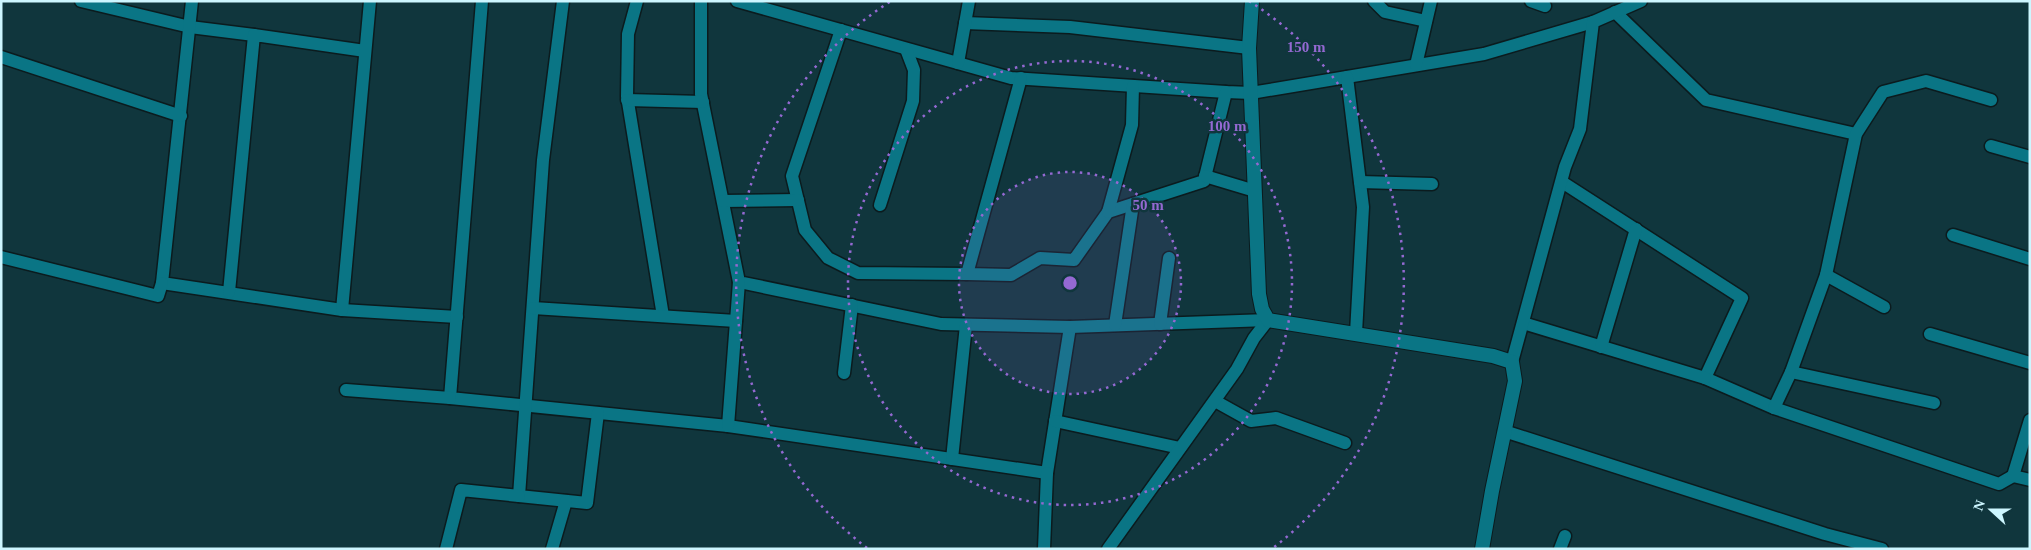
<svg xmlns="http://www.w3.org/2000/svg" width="2031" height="550" font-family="'Times New Roman',serif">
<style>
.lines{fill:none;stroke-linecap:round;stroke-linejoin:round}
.minor-casing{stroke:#0b1b1e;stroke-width:15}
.tertiary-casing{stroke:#0b1b1e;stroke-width:16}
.minor{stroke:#0a7585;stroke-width:12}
.tertiary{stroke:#0a7585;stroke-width:14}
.ring{fill:none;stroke:#9469d2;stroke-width:2.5;stroke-dasharray:2.5 5}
.centre{fill:#9469d2;stroke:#10363d;stroke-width:2.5}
.ring-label{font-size:15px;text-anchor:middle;font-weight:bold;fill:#9469d2;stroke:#10363d;stroke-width:5;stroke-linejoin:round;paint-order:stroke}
</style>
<rect width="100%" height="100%" fill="#10363d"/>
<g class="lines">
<!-- minor casing -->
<g class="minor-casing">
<g id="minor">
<path d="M81,1L190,27L254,35"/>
<path d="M192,1L162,283L342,310L457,317"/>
<path d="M482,1L450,398L728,426L1047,473L1070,327"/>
<path d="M563,1L543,160L519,496L587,503L598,413"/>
<path d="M637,1L628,34L627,96L663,316"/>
<path d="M701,1V94L739,282L941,324L1070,327L1268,320"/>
<path d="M737,1L1011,78L1226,92L1251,93L1484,54L1593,22"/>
<path d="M1374,1L1385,12L1426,21"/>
<path d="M1531,1L1545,6"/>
<path d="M1615,12L1706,100L1856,134"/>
<path d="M965,23L1070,27L1249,48"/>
<path d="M841,30L792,176L805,230L828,258L858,273L967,274"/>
<path d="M1,57L181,116"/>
<path d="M958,63L969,1"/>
<path d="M1416,65L1431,1"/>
<path d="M1347,77L1363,207L1356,333"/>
<path d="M1021,78L967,274L1011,275L1040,258L1074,260L1108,212L1204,181L1226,92"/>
<path d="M627,100L703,102"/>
<path d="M1991,146L2030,157"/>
<path d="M1205,176L1255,191"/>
<path d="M1360,182L1432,184"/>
<path d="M1562,182L1742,298L1705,378L1774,408L1999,484L2013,476"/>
<path d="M723,201L798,200"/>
<path d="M880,205L913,101L914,70L906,49"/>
<path d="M1108,212L1132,125L1133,86"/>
<path d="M1953,235L2030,259"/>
<path d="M1,257L158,296L162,283"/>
<path d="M1826,275L1884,307"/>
<path d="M229,292L254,35L365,51"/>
<path d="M533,308L736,321"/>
<path d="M342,310L370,1"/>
<path d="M1523,323L1705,378"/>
<path d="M1160,324L1169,258"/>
<path d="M1115,325L1133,204"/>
<path d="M1930,334L2030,363"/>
<path d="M1601,347L1636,229"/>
<path d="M1512,362L1565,167L1580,129L1593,22L1641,1"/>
<path d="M1791,372L1934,403"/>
<path d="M844,373L852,305"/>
<path d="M346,390L450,398"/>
<path d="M1215,401L1251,421L1276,418L1345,443"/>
<path d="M1774,408L1791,372L1826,275L1856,134L1883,92L1926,81L1991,100"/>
<path d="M2030,420L2013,476L2030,480"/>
<path d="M1055,421L1180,448"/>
<path d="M728,426L739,282"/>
<path d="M1504,431L1825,534L1882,549"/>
<path d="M952,459L966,325"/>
<path d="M446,549L461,490L519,496"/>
<path d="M552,549L566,501"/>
<path d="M1044,549L1047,473"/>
<path d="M1108,549L1237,369L1254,338L1268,320"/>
<path d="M1560,549L1565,536"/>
</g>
</g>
<!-- tertiary casing -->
<g class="tertiary-casing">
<path id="tertiary" d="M1252,1L1249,48L1259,294L1262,309L1268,320L1493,356L1512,362L1515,381L1492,491L1482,549"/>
</g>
<!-- minor -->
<use href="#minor" class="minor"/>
<!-- tertiary -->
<use href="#tertiary" class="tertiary"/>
</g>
<!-- distance rings -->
<circle cx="1070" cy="283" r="111" fill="#9469d2" fill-opacity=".12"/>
<g class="ring">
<circle cx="1070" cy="283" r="111"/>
<circle cx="1070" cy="283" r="222"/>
<path d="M867 548A334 334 0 0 1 891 1M1249 1A334 334 0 0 1 1273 548"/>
</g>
<circle cx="1070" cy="283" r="8" class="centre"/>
<g class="ring-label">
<text x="1306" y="52">150 m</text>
<text x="1227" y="131">100 m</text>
<text x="1148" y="210">50 m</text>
</g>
<!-- border -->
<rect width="2031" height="550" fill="none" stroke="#cdf6ff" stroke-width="5"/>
<!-- north arrow -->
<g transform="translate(1991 510) rotate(291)" stroke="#10363d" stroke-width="4" paint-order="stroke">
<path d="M0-4L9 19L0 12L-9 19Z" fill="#cdf6ff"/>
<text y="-8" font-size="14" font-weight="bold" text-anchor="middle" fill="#cdf6ff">N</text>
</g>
</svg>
